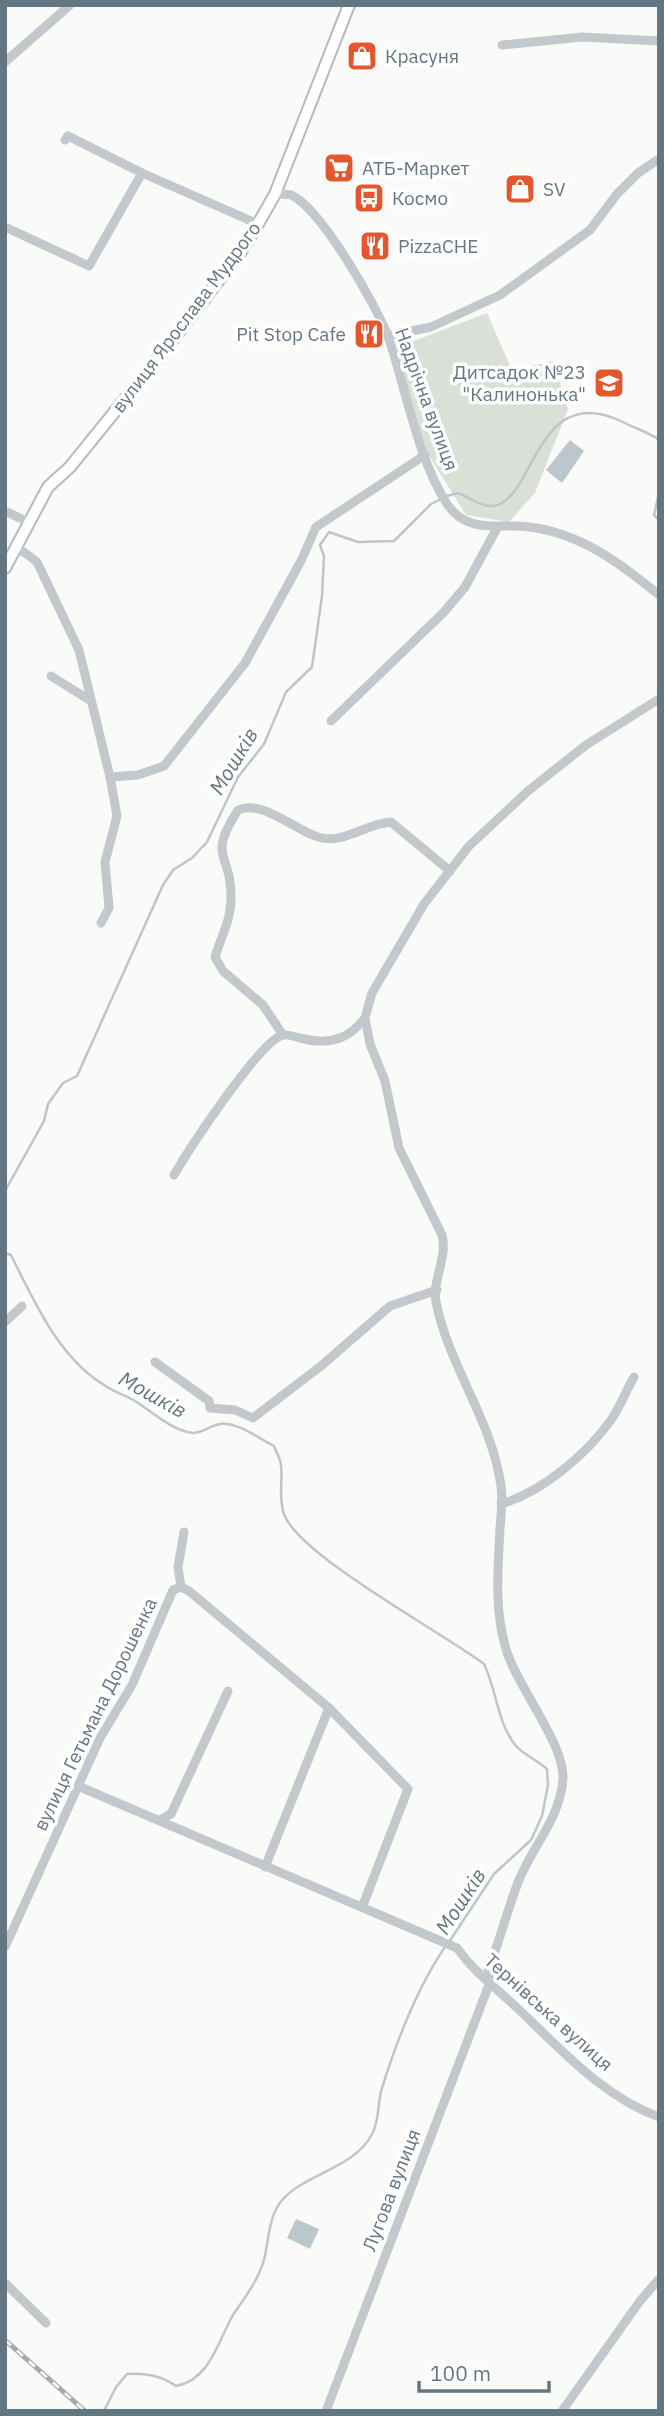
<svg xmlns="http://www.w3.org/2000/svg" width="664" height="2416" font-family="'IBM Plex Sans',sans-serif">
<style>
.green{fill:#dadfd7}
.water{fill:#bbc7cb}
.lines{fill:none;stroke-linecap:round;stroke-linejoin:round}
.stream{stroke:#bbc7cb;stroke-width:2.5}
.major-casing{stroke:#b5babe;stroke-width:14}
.minor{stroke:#c3c8cc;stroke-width:9}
.major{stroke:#fff;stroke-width:10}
.rail-casing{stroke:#a2aab0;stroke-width:5}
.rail{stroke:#fff;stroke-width:2.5;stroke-dasharray:8;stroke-linecap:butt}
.labels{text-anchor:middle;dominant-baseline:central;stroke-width:7;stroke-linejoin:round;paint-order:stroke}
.poi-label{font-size:19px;fill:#657683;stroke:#fff;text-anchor:start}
.street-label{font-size:19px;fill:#657683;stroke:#fff}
.water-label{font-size:21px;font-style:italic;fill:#60757c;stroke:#fff}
</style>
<rect width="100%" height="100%" fill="#fafaf8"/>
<!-- green -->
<path class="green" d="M487,313L512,370L553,361L568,409L535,493L509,522L466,515L428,454L393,349Z"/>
<!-- water -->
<g class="water">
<path d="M570,440L584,451L562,483L546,470Z"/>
<path d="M296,2219L319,2229L310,2249L287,2238Z"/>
</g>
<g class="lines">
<!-- stream -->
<g class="stream">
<path d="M659,493L654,515L659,520"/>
<path d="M447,496L458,493C468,497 481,507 493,506C535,502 535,377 625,423C636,429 649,432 659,440"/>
<path d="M5,1191L44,1121L48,1104L63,1083L77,1076L163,885L173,870L192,858L207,842L238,777L264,744L286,692L312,667L322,596L324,556L320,545L329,532L358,542L394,541L431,504L441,499"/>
<path d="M5,1253L11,1255C35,1303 60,1361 109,1388C118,1394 129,1396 138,1403C155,1414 173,1431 194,1433C203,1433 211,1425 220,1424C238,1422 258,1438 274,1446C276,1452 281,1459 281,1466C283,1482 278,1497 284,1514C298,1555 443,1633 484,1664C497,1690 497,1723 516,1746C523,1754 538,1761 547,1769L548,1785L542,1816L531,1840L494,1874L449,1942"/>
<path d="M104,2411L116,2387L127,2374C145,2373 160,2375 176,2386C210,2380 218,2341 233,2315C245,2297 258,2281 264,2260C269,2240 268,2216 283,2199C307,2173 355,2168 372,2134C380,2120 377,2103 382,2088C397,2040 417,1988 445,1947"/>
</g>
<!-- major casing -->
<g class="major-casing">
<path id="major" d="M5,568L48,487L70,467L171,342L240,253L258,224L275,194L349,5"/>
</g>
<!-- minor -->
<g class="minor">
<path d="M502,45L582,37L659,41"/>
<path d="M5,62L70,5"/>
<path d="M65,140L68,136L142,173"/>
<path d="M275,194C280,194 287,194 291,195C321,208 378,308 389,339C406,390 418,459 447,504C468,535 499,523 529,527C580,533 620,563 659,595"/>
<path d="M5,227L89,266L142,173L258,224"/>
<path d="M387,336L431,327L500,295L590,230L617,194L638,173L659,159"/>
<path d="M5,511L28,522"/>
<path d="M17,551L24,552L37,562L79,650L110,777L117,816L105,862L109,908L101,923"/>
<path d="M51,676L91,701"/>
<path d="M331,721L444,612L465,587L497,528"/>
<path d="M110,777L138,775L164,766L245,663L301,561L316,527L425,455"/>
<path d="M283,1035L263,1005L223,971L215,957C221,937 231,920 231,899C232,851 206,860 238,810C261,799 295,830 318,837C343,845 367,823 391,822L450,871"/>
<path d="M174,1175C188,1151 260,1040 283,1035C289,1034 298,1038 304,1039C330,1045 349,1039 365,1018"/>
<path d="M5,1322L22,1306"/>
<path d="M155,1362L209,1401L210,1408L235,1410L253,1418L321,1366L390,1306L437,1290"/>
<path d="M501,1504C542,1492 586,1455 611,1420C620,1407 626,1391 634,1377"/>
<path d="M181,1587L178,1567L184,1532"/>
<path d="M78,1786L457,1948C473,1971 494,1986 514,2005C558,2046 601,2096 659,2117"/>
<path d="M160,1820L171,1814L228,1691"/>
<path d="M265,1867L329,1708"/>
<path d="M5,1947L100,1738L132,1685L173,1590L181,1587L189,1591L329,1708L408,1789L363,1905"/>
<path d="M5,2283L46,2323"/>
<path d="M326,2411L490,1982L488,1970C500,1941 507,1910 519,1880C533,1845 560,1819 563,1779C565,1744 517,1687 506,1649C494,1609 498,1569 500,1528C501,1514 503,1499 501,1486C492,1420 449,1367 436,1302C432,1279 448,1258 442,1235L399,1148L385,1081L370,1044L365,1018L372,993L424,904L469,846L528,791L586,745L659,699"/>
<path d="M562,2411L640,2301L659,2279"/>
</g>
<!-- major -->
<use href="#major" class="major"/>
<!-- rail casing -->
<g class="rail-casing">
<path id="rail" d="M5,2340L85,2411"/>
</g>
<!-- rail -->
<use href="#rail" class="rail"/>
</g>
<!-- icons -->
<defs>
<g id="shop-square" transform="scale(1.575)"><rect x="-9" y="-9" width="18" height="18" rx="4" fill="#e4572e" stroke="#fff"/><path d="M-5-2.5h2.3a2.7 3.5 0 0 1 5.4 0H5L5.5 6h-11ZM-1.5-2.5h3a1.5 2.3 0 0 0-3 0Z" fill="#fff"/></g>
<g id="supermarket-square" transform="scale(1.575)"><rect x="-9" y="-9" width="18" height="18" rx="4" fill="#e4572e" stroke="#fff"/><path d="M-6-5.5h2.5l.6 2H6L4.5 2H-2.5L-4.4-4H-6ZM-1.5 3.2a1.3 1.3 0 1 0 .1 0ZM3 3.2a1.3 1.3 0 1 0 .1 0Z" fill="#fff"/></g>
<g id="bus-square" transform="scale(1.575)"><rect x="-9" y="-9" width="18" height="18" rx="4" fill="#e4572e" stroke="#fff"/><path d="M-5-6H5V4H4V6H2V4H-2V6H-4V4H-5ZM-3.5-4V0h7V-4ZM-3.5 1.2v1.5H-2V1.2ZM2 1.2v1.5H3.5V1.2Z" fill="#fff"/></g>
<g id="restaurant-square" transform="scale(1.575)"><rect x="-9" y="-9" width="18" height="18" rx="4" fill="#e4572e" stroke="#fff"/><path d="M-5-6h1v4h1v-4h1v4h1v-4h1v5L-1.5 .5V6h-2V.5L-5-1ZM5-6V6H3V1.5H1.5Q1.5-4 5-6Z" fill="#fff"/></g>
<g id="school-square" transform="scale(1.575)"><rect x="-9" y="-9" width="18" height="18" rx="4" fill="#e4572e" stroke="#fff"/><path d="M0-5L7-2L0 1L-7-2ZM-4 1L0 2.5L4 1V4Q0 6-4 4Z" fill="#fff"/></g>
</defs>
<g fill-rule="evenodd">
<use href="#shop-square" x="362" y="56"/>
<use href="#supermarket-square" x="339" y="168"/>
<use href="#shop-square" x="520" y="189"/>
<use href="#bus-square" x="369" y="198"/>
<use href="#restaurant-square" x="375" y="246"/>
<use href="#restaurant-square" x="369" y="334"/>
<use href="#school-square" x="609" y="383"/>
</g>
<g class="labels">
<!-- poi labels -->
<g class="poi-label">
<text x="385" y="56">Красуня</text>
<text x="362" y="168">АТБ-Маркет</text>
<text x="543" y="189">SV</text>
<text x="392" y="198">Космо</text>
<text x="398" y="246">PizzaCHE</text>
<text x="346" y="334" text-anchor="end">Pit Stop Cafe</text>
<text x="586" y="372" text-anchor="end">Дитсадок №23<tspan x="586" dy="22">"Калинонька"</tspan></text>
</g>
<!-- street labels -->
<g class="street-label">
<text transform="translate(186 317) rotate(-53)">вулиця Ярослава Мудрого</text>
<text transform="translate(427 399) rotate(70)">Надрічна вулиця</text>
<text transform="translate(95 1714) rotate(-64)">вулиця Гетьмана Дорошенка</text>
<text transform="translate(549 2012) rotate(42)">Тернівська вулиця</text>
<text transform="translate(391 2190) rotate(-69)">Лугова вулиця</text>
</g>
<!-- water labels -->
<g class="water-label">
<text transform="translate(233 761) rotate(-59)">Мошків</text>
<text transform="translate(153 1394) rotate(29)">Мошків</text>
<text transform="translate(460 1901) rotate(-57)">Мошків</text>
</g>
</g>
<!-- border -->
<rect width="664" height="2416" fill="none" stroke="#657683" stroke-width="14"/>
<!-- scale -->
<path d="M419 2381v10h130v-10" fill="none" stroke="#657683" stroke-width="3.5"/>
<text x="430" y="2381" font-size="21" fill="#657683" stroke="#ffffff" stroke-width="5" paint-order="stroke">100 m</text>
</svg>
